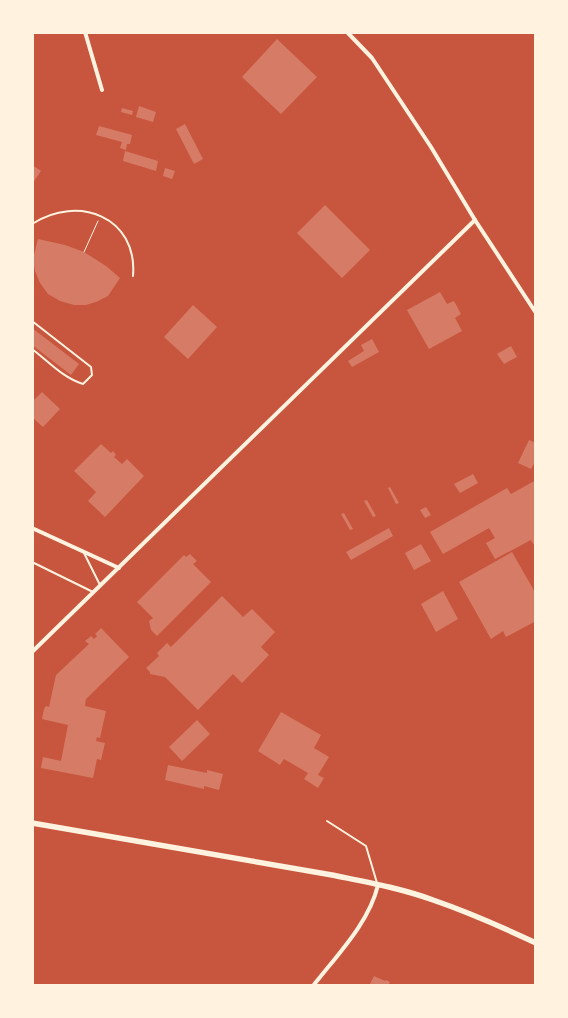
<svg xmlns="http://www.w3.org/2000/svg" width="568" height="1018" font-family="Inter,sans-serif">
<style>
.building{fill:#d67c66}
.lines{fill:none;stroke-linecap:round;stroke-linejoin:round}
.path{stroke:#fff3e0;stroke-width:1}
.service{stroke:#fff3e0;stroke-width:2}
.minor{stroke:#fff3e0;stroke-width:4}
.primary{stroke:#fff3e0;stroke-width:5.5}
</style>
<rect width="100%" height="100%" fill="#c8553d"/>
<!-- building -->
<g class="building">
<path d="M277,39L317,77L281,114L242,77Z"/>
<path d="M139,106L156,112L153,122L136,117Z"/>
<path d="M122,108L133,111L132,115L121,112Z"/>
<path d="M185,124L203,159L194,164L176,129Z"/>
<path d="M99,126L132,135L130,144H127L126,150L120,148L122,142L96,135Z"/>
<path d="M125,151L158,161L156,171L123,161Z"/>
<path d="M32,165L41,171L32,184Z"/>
<path d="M165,168L175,171L172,179L163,176Z"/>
<path d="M325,205L370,250L342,278L297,233Z"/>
<path d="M38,239L65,245L84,252L106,266L120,278L108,296L96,302L86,305H74L60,301L48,294L40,283L35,271L33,259Z"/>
<path d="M440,292L447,304L454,301L461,314L455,318L462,331L429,349L407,310Z"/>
<path d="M193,305L217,327L188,359L164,337Z"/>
<path d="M32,328L79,364L71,375L32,345Z"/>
<path d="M372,339L379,352L352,367L348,361L364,351L361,345Z"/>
<path d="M511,346L517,357L504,364L497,354Z"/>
<path d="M42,392L60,409L43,427L32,417V402Z"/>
<path d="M529,440L536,443V460L531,469L518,463Z"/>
<path d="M101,444L111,453L113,451L116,455L114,457L122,464L127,459L144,476L105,517L88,501L96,492L74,471Z"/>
<path d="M473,474L478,483L460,493L454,484Z"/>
<path d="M536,480V542L533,544L531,540L495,559L486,543L495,538L489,528L443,554L430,532L507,488L511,494Z"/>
<path d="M390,487L399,503L396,504L388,488Z"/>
<path d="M367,500L376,516L373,517L364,501Z"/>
<path d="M426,507L431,515L425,518L420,510Z"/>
<path d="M344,513L353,529L350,530L341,514Z"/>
<path d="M389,528L393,536L351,560L346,552Z"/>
<path d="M421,544L431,561L414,570L405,553Z"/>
<path d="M512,552L536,594V621L506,637L503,631L491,639L459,582Z"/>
<path d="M190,554L197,561L193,564L211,582L157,636L151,630L149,621L153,618L137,602L184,555L186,557Z"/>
<path d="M443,591L458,619L436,632L421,604Z"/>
<path d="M222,596L243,617L252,609L275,632L261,647L269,655L242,683L233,674L198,710L165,677L150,674V672L146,668L159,656L157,653L167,643L171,647Z"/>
<path d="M101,628L129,657L86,699L85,706L106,711L100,738L97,737L96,741L105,743L101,760L97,759L93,778L41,768L43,757L61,761L68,725L42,719L44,709L46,706L49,707L56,675L89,644L85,641L91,636L94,639L97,636L95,634Z"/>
<path d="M281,712L321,735L314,748L329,757L318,775L324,778L318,788L304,779L308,773L284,759L280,765L258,751Z"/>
<path d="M197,720L210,734L182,761L169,747Z"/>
<path d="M168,765L207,773V770L223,774L219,790L204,786V789L165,780Z"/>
<path d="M374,976L385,981L386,980L390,982L388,986H369Z"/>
</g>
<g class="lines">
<!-- path -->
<path class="path" d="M84,252L98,221"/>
<!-- service -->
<g class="service">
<path d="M32,224C78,194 138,217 133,276"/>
<path d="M32,321L91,367L92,375L83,384C63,378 48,361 32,349"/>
<path d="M84,553L100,585"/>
<path d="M32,562L93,592"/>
<path d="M327,821L366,846L377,883"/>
</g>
<!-- minor -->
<g class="minor">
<path d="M85,32L102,90"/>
<path d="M347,32L372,58L431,147L475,220L536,313"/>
<path d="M32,528L119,568"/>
<path d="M32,652L475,220"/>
<path d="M313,986C337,955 369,923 378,885"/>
</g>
<!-- primary -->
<path class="primary" d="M32,823L332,875C366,882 400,888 433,900C468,912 502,927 536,943"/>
</g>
<!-- border -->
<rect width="568" height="1018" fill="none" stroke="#fff3e0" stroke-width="68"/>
</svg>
